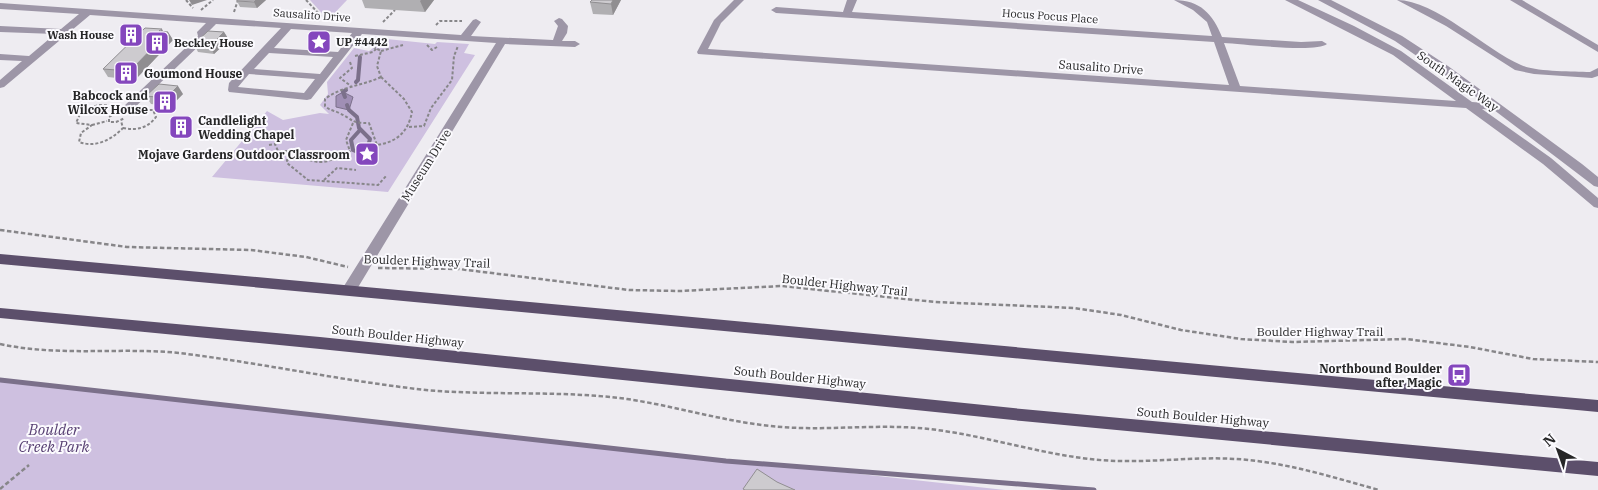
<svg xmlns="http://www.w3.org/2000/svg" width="1598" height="490" font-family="'IBM Plex Serif',serif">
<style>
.green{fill:#cec0e0}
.water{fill:#a08fb5;stroke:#7b708a}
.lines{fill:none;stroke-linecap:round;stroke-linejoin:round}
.stream-far1{stroke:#7b708a;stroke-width:4}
.stream{stroke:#7b708a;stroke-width:5}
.path-far1{stroke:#878689;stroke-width:2;stroke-dasharray:3 2;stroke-linecap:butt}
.path{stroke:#878689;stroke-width:2.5;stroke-dasharray:4.5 2.5;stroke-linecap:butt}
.minor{fill:#9d96a7;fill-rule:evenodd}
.major{fill:#5c4f6b;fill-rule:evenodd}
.wall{fill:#b0afb2}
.shaded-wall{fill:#908e91}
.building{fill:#cdcbcf;stroke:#908e91}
.labels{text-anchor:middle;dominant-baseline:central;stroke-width:4;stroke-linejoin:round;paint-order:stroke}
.far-street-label{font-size:11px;fill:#262627;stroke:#fbfafe}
.far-poi-label{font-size:11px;font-weight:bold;fill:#262627;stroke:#fbfafe;text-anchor:start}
.street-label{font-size:12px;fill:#262627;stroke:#fbfafe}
.poi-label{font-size:12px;font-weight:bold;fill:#262627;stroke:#fbfafe;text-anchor:end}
.near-park-label{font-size:15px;font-style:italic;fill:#584073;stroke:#fbfafe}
</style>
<rect width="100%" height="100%" fill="#eeecf1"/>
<!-- green -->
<g class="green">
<path d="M310,0H347L328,20Z"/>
<path d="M377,38L435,44L437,42L469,44L464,53L475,55L388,192L212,177L267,111L283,120L320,113L329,114L320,105L328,94L327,82L354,48L369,51L376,46L370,42Z"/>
<path d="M0,379L1005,490H0Z"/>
</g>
<!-- water -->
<path class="water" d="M343,92L353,97L349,110L336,107V96Z"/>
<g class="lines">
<!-- stream-far1 -->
<g class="stream-far1">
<path d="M356,82L358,80L360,57"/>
<path d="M345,97L343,92L346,90"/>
<path d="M347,105L349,110L357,117L359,128L370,139L367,150"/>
<path d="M360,130L351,140L353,150L360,153"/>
</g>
<!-- stream -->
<path class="stream" d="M0,380L726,461L1094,490"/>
<!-- path-far1 -->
<g class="path-far1">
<path d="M186,0L193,8"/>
<path d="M306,0L322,17"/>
<path d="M201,10L213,0"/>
<path d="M234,12L238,0"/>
<path d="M383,22L395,10"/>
<path d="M436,25L440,21H462"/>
<path d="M367,41L366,43L381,51L377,66L381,77"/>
<path d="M427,45L432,50L437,47"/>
<path d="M381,51L403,45"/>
<path d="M355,56L373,52L377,48"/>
<path d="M350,62L352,68L340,78L351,86"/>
<path d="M381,77L404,99L412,112C408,132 397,142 377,145L369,123C349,123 355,120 339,113C334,110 330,111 325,106V99C342,86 362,86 381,77Z"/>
<path d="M117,106L98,105L81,112L76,123L92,125L81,133L79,142C96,148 111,140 123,128L121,121"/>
<path d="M116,113L109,117V122H116L125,118"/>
<path d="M353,123L346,140L350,151C342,155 332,161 323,162C307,163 306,153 287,160V163L308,180L378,185L387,175"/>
<path d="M92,125L107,121"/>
<path d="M409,127L424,126L431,108L452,80L454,56L458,46"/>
<path d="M123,128C136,131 148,128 156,117L153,110H143"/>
<path d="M269,145L275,144L278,151H293L298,156"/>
<path d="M324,180L337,168L356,170"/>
</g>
<!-- path -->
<g class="path">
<path d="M0,230L127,247L251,250L306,257L348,267"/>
<path d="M378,268L459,269L629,290L680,291L782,286L935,302L1074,308L1121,315L1181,330L1241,339L1292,342L1406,339L1470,347L1533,359L1598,362"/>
<path d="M0,344C60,357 119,347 179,353C262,363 343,381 426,390C493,396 560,390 627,399C675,406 722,421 771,426C823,432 876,423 929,429C983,435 1036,453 1090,459C1139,465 1188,456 1236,459C1285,462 1332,477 1379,490"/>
<path d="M0,489L29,465"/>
</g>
<!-- minor -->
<g class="minor">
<path d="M734,0H744L721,23L708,49L1229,85L1214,42L776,13L771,10L776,7L843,12L847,0H857L852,12L1212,36L1207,22L1193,10L1174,0C1200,0 1213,14 1222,37L1301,42L1322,41L1327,44C1317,53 1242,44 1224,43L1240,86L1456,101L1393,55L1285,0H1298L1354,26L1401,51L1472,102L1485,103L1395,41L1318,0H1331L1402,36L1448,66L1582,164L1598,177V187L1594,186L1494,110L1482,109L1551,158L1598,198V208L1594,207L1543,164L1466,108L698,54L697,52L714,20Z"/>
<path d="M1397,0C1435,0 1486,50 1521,65C1536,72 1572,71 1590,72L1598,68V76L1592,78L1534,74L1515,70L1446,26Z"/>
<path d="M1510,0H1522L1598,45V52Z"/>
<path d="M0,3L461,35L473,20L476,19L481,22L471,36L553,40L558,26L554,21L559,18L562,19L568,26L567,33L562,41H575L580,44L575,47L505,44L354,294H344L342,290L344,286L496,43L362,34L311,99L307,100L229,92L228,90L229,83L281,28L216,24L207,33L206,39L131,111L127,112L122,109L123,107L198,36L197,32L206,23L90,15L4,87L0,88V80L22,61L0,60V54L29,56L55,34L0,32V26L61,29L79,14L0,9ZM291,29L352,33L338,52L274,48ZM269,53L333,57L320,74L254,69ZM249,74L315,79L304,93L238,87Z"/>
</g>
<!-- major -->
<g class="major">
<path d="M0,254C533,301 1065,353 1598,400V412C1065,364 533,312 0,264Z"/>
<path d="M0,308L320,337L1022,409L1598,462V476L1022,421L320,349L0,318Z"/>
</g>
</g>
<!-- wall -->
<g class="wall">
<path d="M237,0H266L257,8L240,7L237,1Z"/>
<path d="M362,0H434L425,12L365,8Z"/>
<path d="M592,0H621L613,15L593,14L590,2Z"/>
<path d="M163,32H168L173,40L135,80L108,77L103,69Z"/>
<path d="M224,32L229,40L214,54L198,52L194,44Z"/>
<path d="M183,94L171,106L151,104L146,96Z"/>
</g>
<!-- shaded-wall -->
<g class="shaded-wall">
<path d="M189,0H207L192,5Z"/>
<path d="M256,0H266L257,8L254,2Z"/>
<path d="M421,0H434L425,12L420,1Z"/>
<path d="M613,0H621L613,15L611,4Z"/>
<path d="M162,29L165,35L168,32L173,40L135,80L130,71Z"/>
<path d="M224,32L229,40L214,54L210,46Z"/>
<path d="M178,86L183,94L171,106L166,98Z"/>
</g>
<!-- building -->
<g class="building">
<path d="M237,0H256L254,2L237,1Z"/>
<path d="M592,0H613L611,4L590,2Z"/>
<path d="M145,28L162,29L159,31L168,32L130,71L103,69Z"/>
<path d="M208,31L224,32L210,46L194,44Z"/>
<path d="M159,84L178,86L166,98L146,96Z"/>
<path d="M757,469L777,482L795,490H745L743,489Z"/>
</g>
<!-- icons -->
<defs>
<g id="building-square" transform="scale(1.25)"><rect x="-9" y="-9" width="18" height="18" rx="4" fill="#8447bd" stroke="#fbfafe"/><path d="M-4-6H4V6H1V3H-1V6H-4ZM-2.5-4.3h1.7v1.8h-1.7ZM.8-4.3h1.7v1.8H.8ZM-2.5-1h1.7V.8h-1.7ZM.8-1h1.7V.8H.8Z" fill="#fff"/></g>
<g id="sight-square" transform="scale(1.25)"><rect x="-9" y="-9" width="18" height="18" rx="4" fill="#8447bd" stroke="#fbfafe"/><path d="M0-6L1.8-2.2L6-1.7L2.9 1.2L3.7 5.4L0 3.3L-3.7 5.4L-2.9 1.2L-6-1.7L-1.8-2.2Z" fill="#fff"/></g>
<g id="bus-square" transform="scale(1.25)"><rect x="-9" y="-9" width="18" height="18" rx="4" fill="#8447bd" stroke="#fbfafe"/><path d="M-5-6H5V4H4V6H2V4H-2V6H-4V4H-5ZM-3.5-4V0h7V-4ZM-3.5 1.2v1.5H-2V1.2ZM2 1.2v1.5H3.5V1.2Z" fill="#fff"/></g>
</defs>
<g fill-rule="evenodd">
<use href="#building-square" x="131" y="35"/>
<use href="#sight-square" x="319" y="42"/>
<use href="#building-square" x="157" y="43"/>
<use href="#building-square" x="126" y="73"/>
<use href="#building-square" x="165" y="102"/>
<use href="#building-square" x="181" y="127"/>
<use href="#sight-square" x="367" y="154"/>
<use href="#bus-square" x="1459" y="375"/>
</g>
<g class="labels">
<!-- far-street labels -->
<g class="far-street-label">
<text transform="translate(312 15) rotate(4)">Sausalito Drive</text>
<text transform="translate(1050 16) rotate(4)">Hocus Pocus Place</text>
</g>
<!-- far-poi labels -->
<g class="far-poi-label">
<text x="114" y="35" text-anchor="end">Wash House</text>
<text x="336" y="42">UP #4442</text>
<text x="174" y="43">Beckley House</text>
</g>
<!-- street labels -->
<g class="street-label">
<text transform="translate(1101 67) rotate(4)">Sausalito Drive</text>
<text transform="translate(1458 81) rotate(35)">South Magic Way</text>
<text transform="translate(426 165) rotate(-58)">Museum Drive</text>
<text transform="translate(427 261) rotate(2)">Boulder Highway Trail</text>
<text transform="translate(845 285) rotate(6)">Boulder Highway Trail</text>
<text x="1320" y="331">Boulder Highway Trail</text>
<text transform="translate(398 336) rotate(6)">South Boulder Highway</text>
<text transform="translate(800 377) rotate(6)">South Boulder Highway</text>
<text transform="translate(1203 417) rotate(5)">South Boulder Highway</text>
</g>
<!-- poi labels -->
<g class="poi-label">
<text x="144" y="73" text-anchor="start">Goumond House</text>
<text x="148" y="95">Babcock and<tspan x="148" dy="14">Wilcox House</tspan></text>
<text x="198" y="120" text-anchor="start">Candlelight<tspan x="198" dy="14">Wedding Chapel</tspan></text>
<text x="350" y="154">Mojave Gardens Outdoor Classroom</text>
<text x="1442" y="368">Northbound Boulder<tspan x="1442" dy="14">after Magic</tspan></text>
</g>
<!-- near-park labels -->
<g class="near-park-label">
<text x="54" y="429">Boulder<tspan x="54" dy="17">Creek Park</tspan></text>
</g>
</g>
<!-- north arrow -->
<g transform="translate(1558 450) rotate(319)" stroke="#fbfafe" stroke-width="4" paint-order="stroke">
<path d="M0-4L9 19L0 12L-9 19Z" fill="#262627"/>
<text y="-8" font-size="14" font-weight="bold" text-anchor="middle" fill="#262627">N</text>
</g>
</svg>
